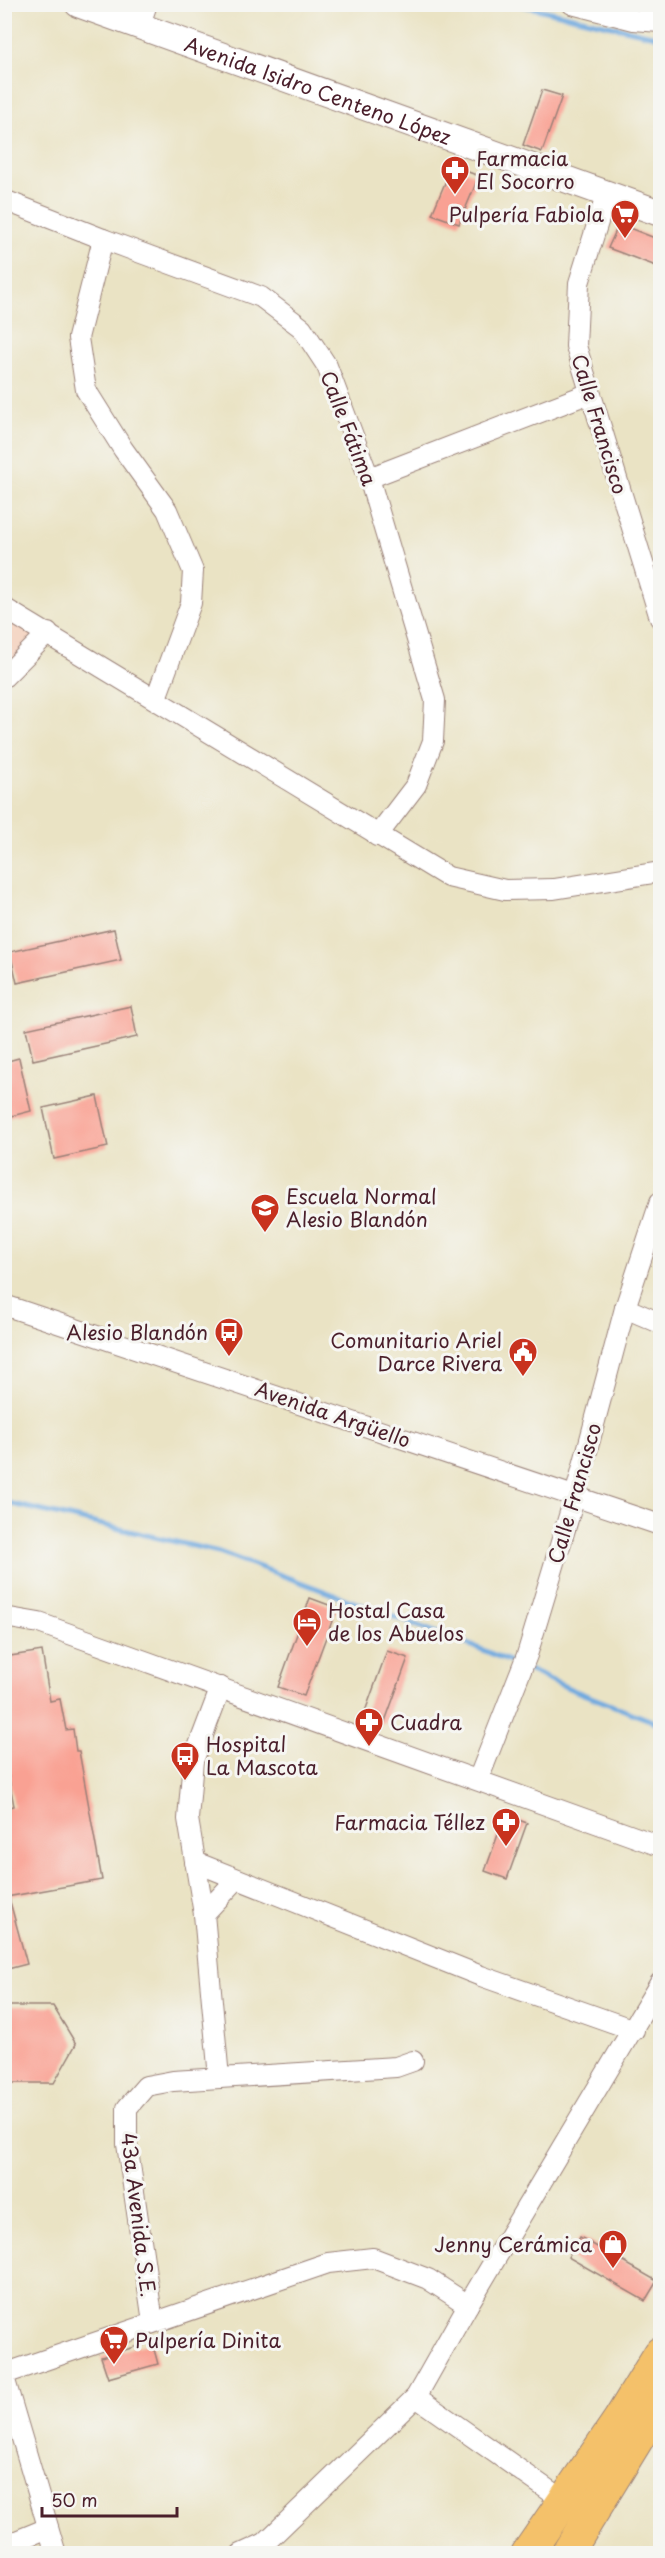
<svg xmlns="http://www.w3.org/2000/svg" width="665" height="2558" font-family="'Playpen Sans',sans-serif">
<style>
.built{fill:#f4d3c0}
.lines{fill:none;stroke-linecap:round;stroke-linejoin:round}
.stream{stroke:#6ea9df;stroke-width:5}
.building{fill:#f9a193}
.service-casing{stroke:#9a8178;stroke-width:14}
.minor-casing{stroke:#9a8178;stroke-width:22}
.tertiary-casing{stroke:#9a8178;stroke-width:28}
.primary-casing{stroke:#9a8178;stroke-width:34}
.service{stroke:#fff;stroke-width:10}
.minor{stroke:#fff;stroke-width:20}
.tertiary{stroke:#fff;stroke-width:26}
.primary{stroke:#f4c16b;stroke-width:32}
.labels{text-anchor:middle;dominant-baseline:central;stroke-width:6;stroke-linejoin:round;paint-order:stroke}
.street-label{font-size:20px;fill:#4a1f2b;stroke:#f6f6f2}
.poi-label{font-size:20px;fill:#4a1f2b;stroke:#f6f6f2;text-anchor:start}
</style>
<rect width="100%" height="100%" fill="#f6f6f2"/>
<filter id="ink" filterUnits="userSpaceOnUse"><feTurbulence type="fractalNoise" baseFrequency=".0167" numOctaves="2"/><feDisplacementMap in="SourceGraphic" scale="12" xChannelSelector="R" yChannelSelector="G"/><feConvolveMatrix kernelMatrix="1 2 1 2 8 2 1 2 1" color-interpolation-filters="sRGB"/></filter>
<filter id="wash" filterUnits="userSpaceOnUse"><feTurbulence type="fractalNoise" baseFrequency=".008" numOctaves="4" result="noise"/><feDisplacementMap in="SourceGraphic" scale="24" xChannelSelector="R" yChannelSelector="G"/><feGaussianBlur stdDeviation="1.35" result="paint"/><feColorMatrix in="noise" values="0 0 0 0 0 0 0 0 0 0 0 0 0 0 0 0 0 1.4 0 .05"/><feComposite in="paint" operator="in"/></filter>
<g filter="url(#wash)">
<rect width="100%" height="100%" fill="#eae3c4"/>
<!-- built -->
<path class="built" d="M4,607L48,633L4,677Z"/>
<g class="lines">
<!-- stream -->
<g class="stream">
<path d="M516,4L660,37"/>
<path d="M4,1502L219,1552L483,1650L573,1690L660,1724"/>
</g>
</g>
<g id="blocks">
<!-- building -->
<g class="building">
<path d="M542,90L562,96L542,152L523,145Z"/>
<path d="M452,166L479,176L459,224L432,214Z"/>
<path d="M619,224L660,240V255L656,266L608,248Z"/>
<path d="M114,929L121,960L17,983L10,952Z"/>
<path d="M131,1006L137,1037L33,1060L26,1029Z"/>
<path d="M19,1058L31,1111L4,1118V1062Z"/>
<path d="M97,1096L108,1147L54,1159L43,1108Z"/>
<path d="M310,1598L337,1608L304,1696L278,1687Z"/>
<path d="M42,1651L50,1701L60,1699L66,1730L73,1729L76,1751H79L102,1880L6,1897L4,1808L14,1806L4,1752V1657Z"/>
<path d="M387,1651L408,1658L384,1724L363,1717Z"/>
<path d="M505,1815L527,1823L507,1879L485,1871Z"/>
<path d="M4,1898H9L27,1964L4,1970Z"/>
<path d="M9,2006H53L76,2044L54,2083H9L4,2075V2014Z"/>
<path d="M580,2237L657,2281L645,2301L568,2257Z"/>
<path d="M152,2342L158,2364L108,2378L101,2357Z"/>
</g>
</g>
</g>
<g filter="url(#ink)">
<use href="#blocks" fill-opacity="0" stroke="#9a8178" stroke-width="1.5"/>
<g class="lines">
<!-- service casing -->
<g class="service-casing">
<path id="service" d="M4,1798V1799"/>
</g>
<!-- minor casing -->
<g class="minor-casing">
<g id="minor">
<path d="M572,4L634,20L660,22"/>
<path d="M139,27L147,4"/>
<path d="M607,193L579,283L576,346L660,618"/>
<path d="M4,200L103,239L261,297L302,328L327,366L369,478L435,700L433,741L416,785L377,836"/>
<path d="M103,239L78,338L86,390L123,449L167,510L193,571L191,603L156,698"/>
<path d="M369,478L590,393"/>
<path d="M4,608L448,877L505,890L554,889L660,872"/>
<path d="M4,677L48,633"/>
<path d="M4,1305L660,1525"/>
<path d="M625,1308L660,1323"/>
<path d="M4,1617L39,1623L660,1846"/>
<path d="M478,1780L527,1655L575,1496L625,1308L660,1202"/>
<path d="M195,1862L481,1976L634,2030"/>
<path d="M204,1914L236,1880"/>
<path d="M219,2078L204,1914L188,1819L193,1761L221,1687"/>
<path d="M153,2322L127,2144V2108L146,2086L173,2081L396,2067L413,2061"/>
<path d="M4,2374L328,2263L373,2258L428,2279L468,2305"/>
<path d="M4,2377L56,2554"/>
<path d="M416,2397L564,2501"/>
<path d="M4,2546L48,2528"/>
<path d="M241,2554L265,2543L416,2397L468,2305L660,1983"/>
</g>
</g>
<!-- tertiary casing -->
<g class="tertiary-casing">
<g id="tertiary">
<path id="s1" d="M78,4L660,213"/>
</g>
</g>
<!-- primary casing -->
<g class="primary-casing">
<g id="primary">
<path d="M527,2554L619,2420L660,2353"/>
<path d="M567,2554L660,2402"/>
</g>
</g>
<!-- service -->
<use href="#service" class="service"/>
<!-- minor -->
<use href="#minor" class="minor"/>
<!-- tertiary -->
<use href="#tertiary" class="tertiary"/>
<!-- primary -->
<use href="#primary" class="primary"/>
</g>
</g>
<!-- icons -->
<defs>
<g id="pharmacy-pin" transform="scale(1.5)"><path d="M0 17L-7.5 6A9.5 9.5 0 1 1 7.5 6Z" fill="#c8321e" stroke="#f6f6f2"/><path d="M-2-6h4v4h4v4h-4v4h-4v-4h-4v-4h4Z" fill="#fff"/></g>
<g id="supermarket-pin" transform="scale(1.5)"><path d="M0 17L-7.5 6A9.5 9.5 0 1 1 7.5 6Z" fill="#c8321e" stroke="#f6f6f2"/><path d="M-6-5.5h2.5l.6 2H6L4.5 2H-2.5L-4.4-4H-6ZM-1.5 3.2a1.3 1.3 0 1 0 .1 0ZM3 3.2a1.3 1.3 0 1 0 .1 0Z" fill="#fff"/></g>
<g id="school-pin" transform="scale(1.5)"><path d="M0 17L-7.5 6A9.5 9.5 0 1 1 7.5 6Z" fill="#c8321e" stroke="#f6f6f2"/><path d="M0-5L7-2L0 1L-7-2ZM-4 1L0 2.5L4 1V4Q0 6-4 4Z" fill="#fff"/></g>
<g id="bus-pin" transform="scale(1.5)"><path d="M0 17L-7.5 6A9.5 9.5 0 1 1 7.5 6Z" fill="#c8321e" stroke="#f6f6f2"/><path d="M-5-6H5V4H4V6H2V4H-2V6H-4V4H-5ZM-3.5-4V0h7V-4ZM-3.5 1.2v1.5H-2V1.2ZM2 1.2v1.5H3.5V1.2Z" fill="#fff"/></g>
<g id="civic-pin" transform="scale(1.5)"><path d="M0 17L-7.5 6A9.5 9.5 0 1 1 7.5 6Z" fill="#c8321e" stroke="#f6f6f2"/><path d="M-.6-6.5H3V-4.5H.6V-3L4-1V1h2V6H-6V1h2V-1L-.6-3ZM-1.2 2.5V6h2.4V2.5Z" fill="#fff"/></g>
<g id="hotel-pin" transform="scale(1.5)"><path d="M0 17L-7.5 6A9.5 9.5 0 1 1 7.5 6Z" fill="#c8321e" stroke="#f6f6f2"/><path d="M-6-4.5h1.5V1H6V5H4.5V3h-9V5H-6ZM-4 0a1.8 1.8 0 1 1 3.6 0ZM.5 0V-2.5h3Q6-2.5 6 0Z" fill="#fff"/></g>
<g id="shop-pin" transform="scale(1.5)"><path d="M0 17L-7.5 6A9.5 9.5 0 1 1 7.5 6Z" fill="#c8321e" stroke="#f6f6f2"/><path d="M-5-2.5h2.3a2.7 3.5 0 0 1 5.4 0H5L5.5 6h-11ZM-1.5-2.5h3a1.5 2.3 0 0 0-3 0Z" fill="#fff"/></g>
</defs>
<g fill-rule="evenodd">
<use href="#pharmacy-pin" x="455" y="170"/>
<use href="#supermarket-pin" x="625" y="214"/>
<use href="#school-pin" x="265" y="1208"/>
<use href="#bus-pin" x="229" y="1332"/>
<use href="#civic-pin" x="523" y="1352"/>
<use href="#hotel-pin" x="307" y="1622"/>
<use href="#pharmacy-pin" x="369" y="1722"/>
<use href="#bus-pin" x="185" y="1756"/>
<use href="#pharmacy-pin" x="506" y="1822"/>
<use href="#shop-pin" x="613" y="2244"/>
<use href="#supermarket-pin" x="114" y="2340"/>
</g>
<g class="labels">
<!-- street labels -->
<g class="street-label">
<text stroke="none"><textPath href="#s1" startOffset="255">Avenida Isidro Centeno López</textPath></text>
<text transform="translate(600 424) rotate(73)">Calle Francisco</text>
<text transform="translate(349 428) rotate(69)">Calle Fátima</text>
<text transform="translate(333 1414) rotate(19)">Avenida Argüello</text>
<text transform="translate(574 1493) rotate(-74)">Calle Francisco</text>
<text transform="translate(139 2215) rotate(83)">43a Avenida S.E.</text>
</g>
<!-- poi labels -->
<g class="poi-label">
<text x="476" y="158">Farmacia<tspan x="476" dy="23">El Socorro</tspan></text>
<text x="604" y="214" text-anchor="end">Pulpería Fabiola</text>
<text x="286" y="1196">Escuela Normal<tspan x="286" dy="23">Alesio Blandón</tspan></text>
<text x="208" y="1332" text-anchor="end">Alesio Blandón</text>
<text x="502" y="1340" text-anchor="end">Comunitario Ariel<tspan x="502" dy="23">Darce Rivera</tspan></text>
<text x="328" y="1610">Hostal Casa<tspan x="328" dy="23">de los Abuelos</tspan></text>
<text x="390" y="1722">Cuadra</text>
<text x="206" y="1744">Hospital<tspan x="206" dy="23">La Mascota</tspan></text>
<text x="485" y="1822" text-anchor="end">Farmacia Téllez</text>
<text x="592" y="2244" text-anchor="end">Jenny Cerámica</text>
<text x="135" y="2340">Pulpería Dinita</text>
</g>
</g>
<!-- margin -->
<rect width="665" height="2558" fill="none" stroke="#f6f6f2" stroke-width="24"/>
<!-- scale -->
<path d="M42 2507v9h135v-9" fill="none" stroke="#4a1f2b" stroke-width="3"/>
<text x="51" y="2507" font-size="18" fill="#4a1f2b" stroke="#f6f6f2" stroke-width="4.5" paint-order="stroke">50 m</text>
</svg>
